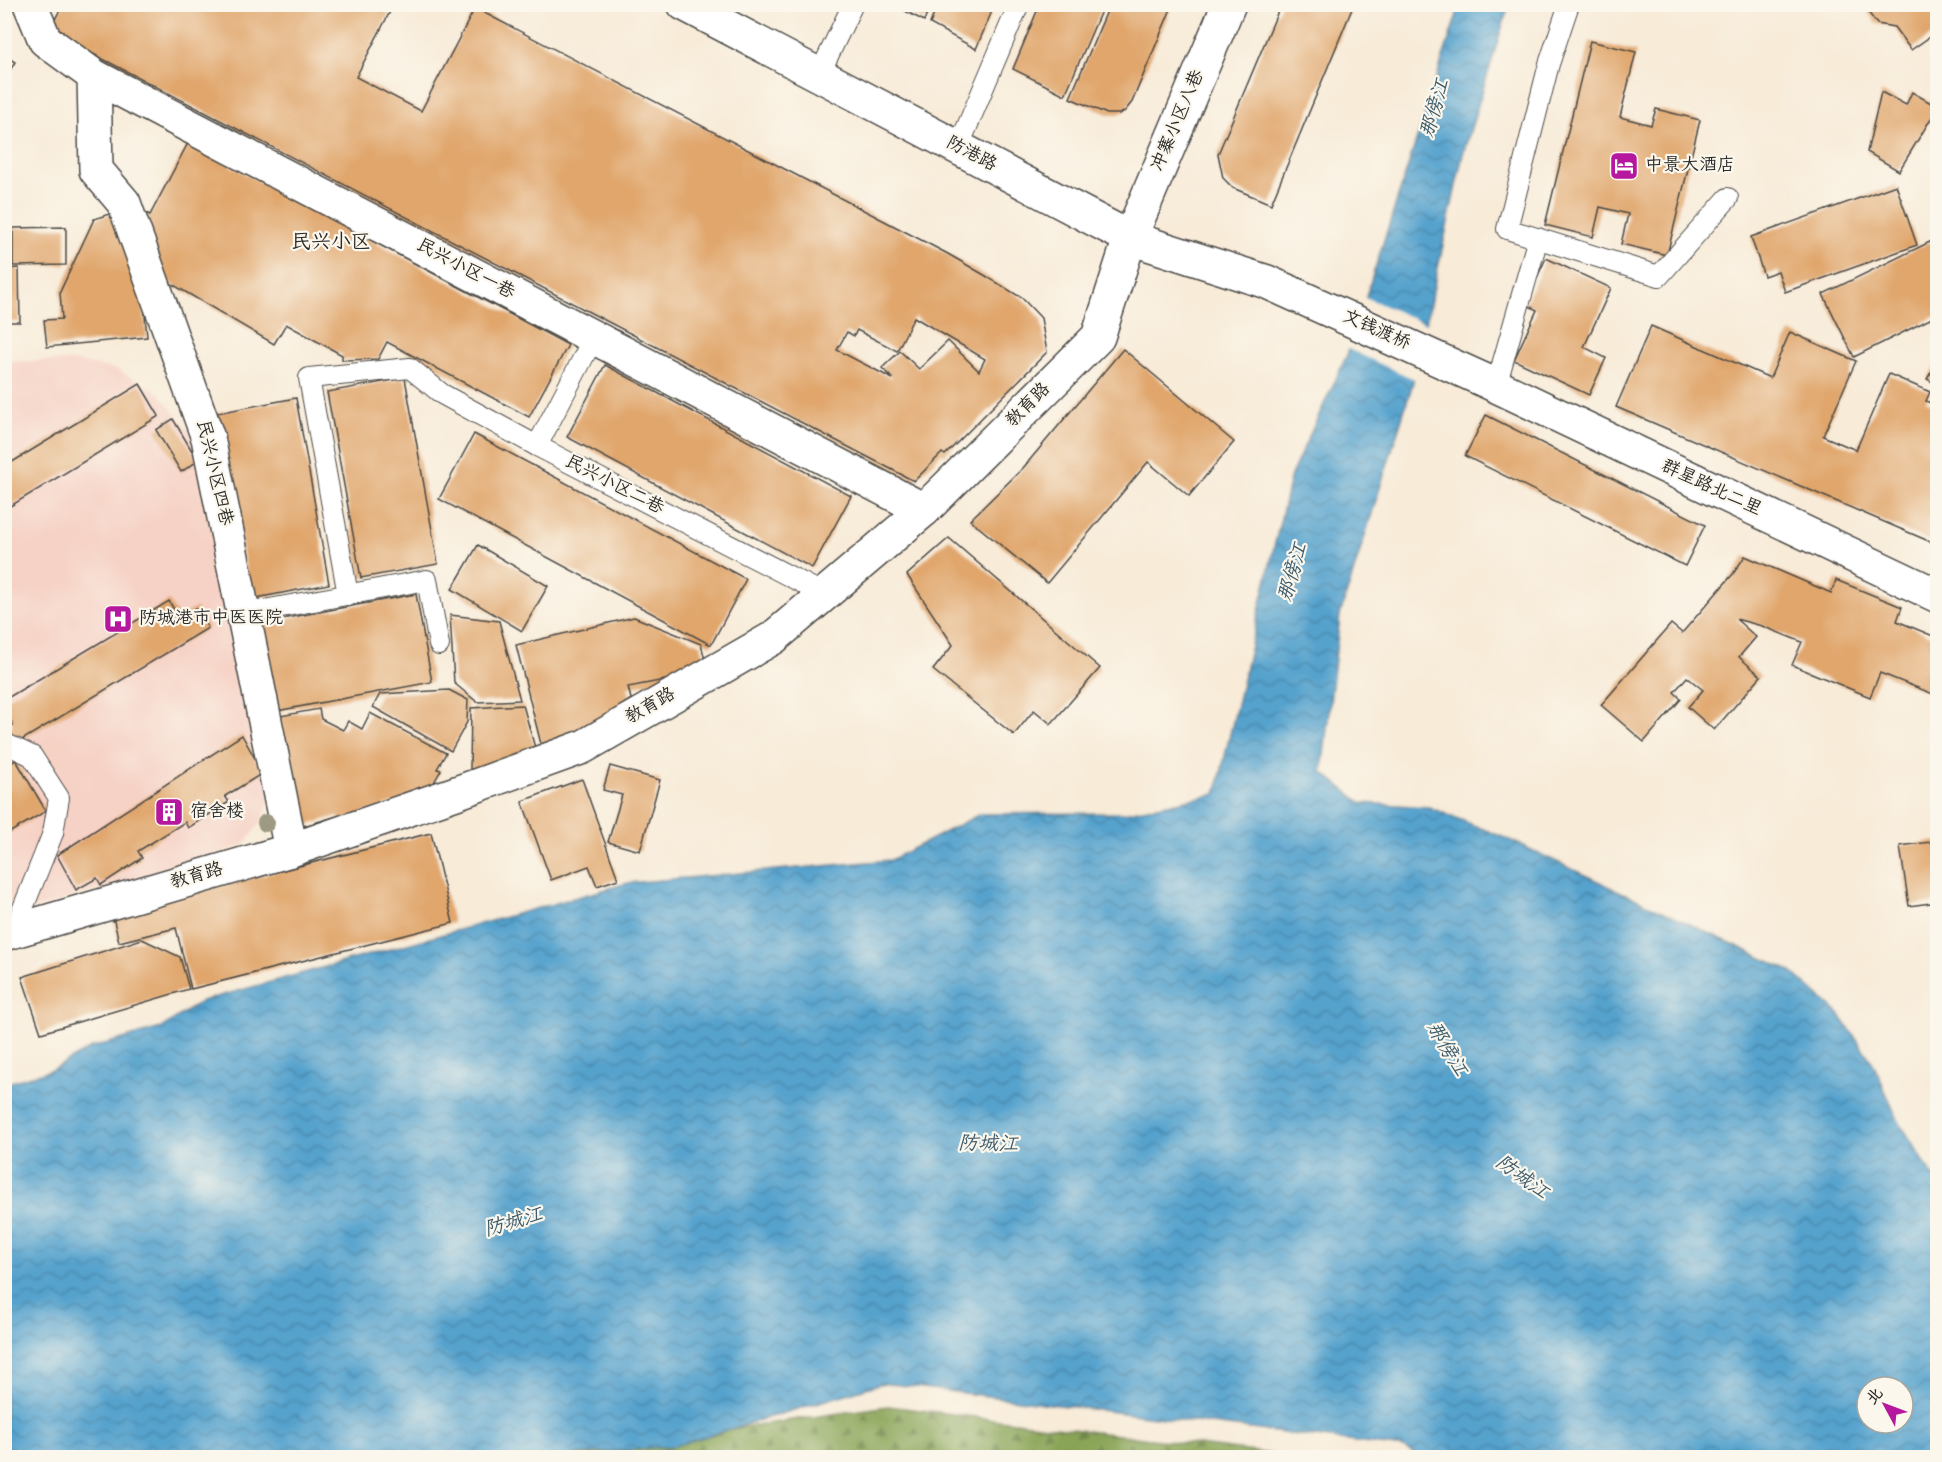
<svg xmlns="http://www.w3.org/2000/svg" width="1942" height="1462" font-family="'Gochi Hand','LXGW WenKai TC',sans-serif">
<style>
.built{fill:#f6d1c5}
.forest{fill:url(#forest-firs);stroke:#5a6840;stroke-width:1.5}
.water{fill:url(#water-waves);stroke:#40667c;stroke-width:1.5;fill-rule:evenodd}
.pier{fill:#f8ebd8}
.building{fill:#e0a66c;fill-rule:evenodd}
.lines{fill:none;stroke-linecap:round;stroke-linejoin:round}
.service-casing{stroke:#4a4845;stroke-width:22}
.minor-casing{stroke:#4a4845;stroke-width:36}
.tertiary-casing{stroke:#4a4845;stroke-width:36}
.service{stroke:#fff;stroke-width:20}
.minor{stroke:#fff;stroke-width:33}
.tertiary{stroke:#fff;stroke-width:33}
.tree{fill:#9d9982}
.labels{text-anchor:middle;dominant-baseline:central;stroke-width:4.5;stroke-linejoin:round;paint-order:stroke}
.street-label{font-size:18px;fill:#2b2b2b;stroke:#fbf7ec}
.poi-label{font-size:18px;fill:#2b2b2b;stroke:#fbf7ec;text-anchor:start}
.water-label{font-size:20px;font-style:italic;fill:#3b5b6c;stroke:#fbf7ec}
.neighbourhood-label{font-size:20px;fill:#2b2b2b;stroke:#fbf7ec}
</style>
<defs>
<pattern id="forest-firs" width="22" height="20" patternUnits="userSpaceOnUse" patternTransform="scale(1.5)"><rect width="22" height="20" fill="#89a456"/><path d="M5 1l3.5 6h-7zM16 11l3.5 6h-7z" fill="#708647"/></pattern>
<pattern id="water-waves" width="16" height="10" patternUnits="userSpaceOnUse" patternTransform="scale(1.5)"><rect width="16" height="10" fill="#54a2cd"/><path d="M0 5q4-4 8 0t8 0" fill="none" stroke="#4684a7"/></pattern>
</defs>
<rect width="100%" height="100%" fill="#fbf7ec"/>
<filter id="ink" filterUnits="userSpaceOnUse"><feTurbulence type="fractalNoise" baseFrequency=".0167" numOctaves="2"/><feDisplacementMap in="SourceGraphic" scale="12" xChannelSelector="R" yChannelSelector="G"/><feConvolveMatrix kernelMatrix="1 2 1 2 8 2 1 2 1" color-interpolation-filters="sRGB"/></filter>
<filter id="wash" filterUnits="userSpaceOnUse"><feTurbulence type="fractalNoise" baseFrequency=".008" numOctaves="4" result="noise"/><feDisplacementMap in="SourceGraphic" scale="24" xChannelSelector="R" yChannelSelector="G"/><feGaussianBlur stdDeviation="1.35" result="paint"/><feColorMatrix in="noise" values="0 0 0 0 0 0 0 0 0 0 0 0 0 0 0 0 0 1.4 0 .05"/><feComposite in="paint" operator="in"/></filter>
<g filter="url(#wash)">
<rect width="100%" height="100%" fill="#f8ebd8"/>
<!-- built -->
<path class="built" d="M5,361H75L118,370L159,393L195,439L270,798L262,821L243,846L5,918Z"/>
<!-- forest -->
<path class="forest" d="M888,1406L1295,1457L529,1458Z"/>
<!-- water -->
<path class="water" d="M1460,5H1509L1463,154L1412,386L1340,615L1322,772L1362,803L1429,807L1510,840L1792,972L1839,1014L1873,1063L1898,1120L1931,1173L1937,1179V1457H1420L1404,1448L883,1383L674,1446L554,1457H5L4,1084L54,1069L91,1048L161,1028L202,1001L628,883L891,860L980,814L1124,813L1216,794L1291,475L1347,355ZM1867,1387H1903V1423H1867Z"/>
<!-- pier -->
<path class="pier" d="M1363,296L1428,325L1416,380L1346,348Z"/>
<g id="blocks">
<!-- building -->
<g class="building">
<path d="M63,4H394L356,77L421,111L475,8L948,254L986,276L1022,298L1041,318L1047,352L945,455L942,453L914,481L49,31ZM914,317L985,359L979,371L948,341L919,369L900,351L882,368L893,379L837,350L847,332L854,336L857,330L897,351Z"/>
<path d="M892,4H931L924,21Z"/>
<path d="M938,4H995L976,49L930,24Z"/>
<path d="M1040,4H1104L1065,95L1013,69Z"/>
<path d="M1110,4H1173L1132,102L1125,111L1119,114H1107L1070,98Z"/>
<path d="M1281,4H1354L1271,204L1233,188L1223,178L1218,154Z"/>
<path d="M1862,4H1938V31L1911,50L1894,27L1877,24Z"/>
<path d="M1590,41L1636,52L1620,117L1651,125L1656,109L1700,120L1667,255L1621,244L1628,214L1600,207L1593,237L1545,225Z"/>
<path d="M5,56L15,62L5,79Z"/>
<path d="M1881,92L1906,105L1912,92L1938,107L1899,171L1867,152Z"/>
<path d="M188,143L568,345L529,417L387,342L378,359L342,360V355L286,324L274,344L160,277L135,208L150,215Z"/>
<path d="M1896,185L1917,245L1785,292L1778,271L1764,276L1751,237Z"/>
<path d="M118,211L142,284L147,337L47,347L44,320L62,319L60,292L94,219Z"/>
<path d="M66,227V265L13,266V228Z"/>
<path d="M1938,238V315L1854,357L1823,294Z"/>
<path d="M1546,258L1611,288L1584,347L1606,358L1589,395L1514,360L1537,310L1525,304Z"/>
<path d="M19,268L20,322H4V269Z"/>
<path d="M1651,326L1770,378L1790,332L1856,361L1823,436L1856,450L1889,374L1930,392L1926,401L1938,406V545L1616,407Z"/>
<path d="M1123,349L1234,442L1189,496L1148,462L1047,583L970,520L1023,468Z"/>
<path d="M1938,361V385L1927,379Z"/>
<path d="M605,365L851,496L812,568L567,437Z"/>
<path d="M405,378L438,564L361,578L327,392Z"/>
<path d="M140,384L159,416L4,510V467Z"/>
<path d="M296,398L329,584L251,599L217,413Z"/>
<path d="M1486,415L1705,525L1685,566L1465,456Z"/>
<path d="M173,419L198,461L181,472L156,430Z"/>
<path d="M474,434L746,579L711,645L439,499Z"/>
<path d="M949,538L1100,668L1051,724L1034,710L1014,735L933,670L953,645L907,575Z"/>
<path d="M478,545L548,586L522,631L452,589Z"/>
<path d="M1745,556L1831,593L1836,580L1902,607L1897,621L1938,638V696L1880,673L1870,697L1792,665L1802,642L1762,626L1736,619L1756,637L1739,657L1761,676L1714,730L1688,707L1703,690L1687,677L1674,692L1681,699L1644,742L1601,705L1671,624L1682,633L1733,574Z"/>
<path d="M416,594L432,682L271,712L255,624Z"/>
<path d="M169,601L179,618L196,608L208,628L17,743L8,728L13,725L7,714L4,715V700Z"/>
<path d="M450,615L499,621L520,700L477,702L454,683Z"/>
<path d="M634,617L701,644L706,664L686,676L628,687L631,699L586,729L542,748L516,645Z"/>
<path d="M449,690L468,700L467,722L451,751L373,707L380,694Z"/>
<path d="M523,705L537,755L470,772L471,708Z"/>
<path d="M319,709L321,719L343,730L348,721L362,729L370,713L446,753L437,769L441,770L429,791L340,821L338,816L293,829L269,718Z"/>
<path d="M242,735L263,773L225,796L229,802L188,828L185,822L138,851L142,858L101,885L97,878L76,890L57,855Z"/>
<path d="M16,760L46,811L4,836V767Z"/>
<path d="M610,766L660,780L640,851L608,842L622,795L603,790Z"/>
<path d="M582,779L618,879L597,886L589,866L551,880L522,801Z"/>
<path d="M431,833L453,923L191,989L176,928L119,942L112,913Z"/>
<path d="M1938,841V902L1909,906L1900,846Z"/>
<path d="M142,939L180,957L189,989L41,1033L22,977Z"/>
</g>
</g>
</g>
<g filter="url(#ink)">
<use href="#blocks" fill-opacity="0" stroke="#4a4845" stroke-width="1.5"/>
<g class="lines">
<!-- service casing -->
<g class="service-casing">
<g id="service">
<path d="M1569,4L1549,64L1507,229L1659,276L1728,198"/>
<path d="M819,75L853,4"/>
<path d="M958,148L1019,4"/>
<path d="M1496,386L1538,238"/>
<path d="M537,446L594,337"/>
<path d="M348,595L309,378L410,368L442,394L537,446L824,594"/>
<path d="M243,614L427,580L439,645"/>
<path d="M4,743L32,756L59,798L53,833L21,913L24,927"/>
</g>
</g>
<!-- minor casing -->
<g class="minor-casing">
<g id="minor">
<path d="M30,4L45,40L94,76L924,510"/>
<path d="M94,76L96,170L124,203L208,438L291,850"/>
<path d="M1130,238L1267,282L1486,381L1938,596"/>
<path d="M4,934L291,850L456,793L583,747L773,638L924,510L1098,337L1130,238L1229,4"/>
</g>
</g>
<!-- tertiary casing -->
<g class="tertiary-casing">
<path id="tertiary" d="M684,4L1130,238"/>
</g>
<!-- service -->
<use href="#service" class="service"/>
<!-- minor -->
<use href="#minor" class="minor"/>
<!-- tertiary -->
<use href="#tertiary" class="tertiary"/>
</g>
<!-- trees -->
<circle class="tree" cx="266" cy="823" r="9"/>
</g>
<!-- icons -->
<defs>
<g id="hotel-square" transform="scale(1.5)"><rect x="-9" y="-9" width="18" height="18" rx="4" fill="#b5179e" stroke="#fbf7ec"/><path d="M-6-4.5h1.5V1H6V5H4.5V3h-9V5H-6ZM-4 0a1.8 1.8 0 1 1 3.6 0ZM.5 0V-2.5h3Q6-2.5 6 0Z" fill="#fff"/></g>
<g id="hospital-square" transform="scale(1.5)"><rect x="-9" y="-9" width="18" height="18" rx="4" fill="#b5179e" stroke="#fbf7ec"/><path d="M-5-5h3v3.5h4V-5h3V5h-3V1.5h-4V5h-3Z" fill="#fff"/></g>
<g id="building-square" transform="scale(1.5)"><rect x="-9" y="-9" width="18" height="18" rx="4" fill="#b5179e" stroke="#fbf7ec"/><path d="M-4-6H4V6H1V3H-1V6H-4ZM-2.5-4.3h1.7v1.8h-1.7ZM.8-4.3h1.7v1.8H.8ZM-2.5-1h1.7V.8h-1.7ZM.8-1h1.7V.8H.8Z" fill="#fff"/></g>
</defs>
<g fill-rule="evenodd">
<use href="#hotel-square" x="1624" y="166"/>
<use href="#hospital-square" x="118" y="619"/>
<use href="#building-square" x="169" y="812"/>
</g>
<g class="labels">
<!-- street labels -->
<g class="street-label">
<text transform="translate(1179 121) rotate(-67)">冲寨小区八巷</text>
<text transform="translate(971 155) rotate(28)">防港路</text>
<text transform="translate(465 270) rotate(28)">民兴小区一巷</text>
<text transform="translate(1376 331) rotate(24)">文钱渡桥</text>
<text transform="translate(1029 406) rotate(-45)">教育路</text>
<text transform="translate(213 473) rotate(77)">民兴小区四巷</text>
<text transform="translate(614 486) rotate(27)">民兴小区二巷</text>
<text transform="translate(1711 489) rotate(25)">群星路北二里</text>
<text transform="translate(651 707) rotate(-30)">教育路</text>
<text transform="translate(197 877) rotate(-16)">教育路</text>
</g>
<!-- poi labels -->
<g class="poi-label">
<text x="1645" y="166">中景大酒店</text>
<text x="139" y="619">防城港市中医医院</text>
<text x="190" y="812">宿舍楼</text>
</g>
<!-- water labels -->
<g class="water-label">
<text transform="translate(1437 109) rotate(-74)">那傍江</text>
<text transform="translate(1295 573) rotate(-74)">那傍江</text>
<text transform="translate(1445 1050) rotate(59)">那傍江</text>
<text transform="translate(988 1146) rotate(1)">防城江</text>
<text transform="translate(1521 1179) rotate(36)">防城江</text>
<text transform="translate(514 1224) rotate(-16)">防城江</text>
</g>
<!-- neighbourhood labels -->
<g class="neighbourhood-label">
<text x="331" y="244">民兴小区</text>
</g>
</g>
<!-- margin -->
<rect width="1942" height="1462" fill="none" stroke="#fbf7ec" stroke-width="24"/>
<!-- north arrow -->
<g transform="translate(1885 1405) rotate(311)"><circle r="28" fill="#fbf7ec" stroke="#a8a59f" stroke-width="1.5"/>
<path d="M0-4.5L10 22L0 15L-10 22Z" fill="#b5179e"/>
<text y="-9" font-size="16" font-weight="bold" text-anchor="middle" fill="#2b2b2b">北</text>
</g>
</svg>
